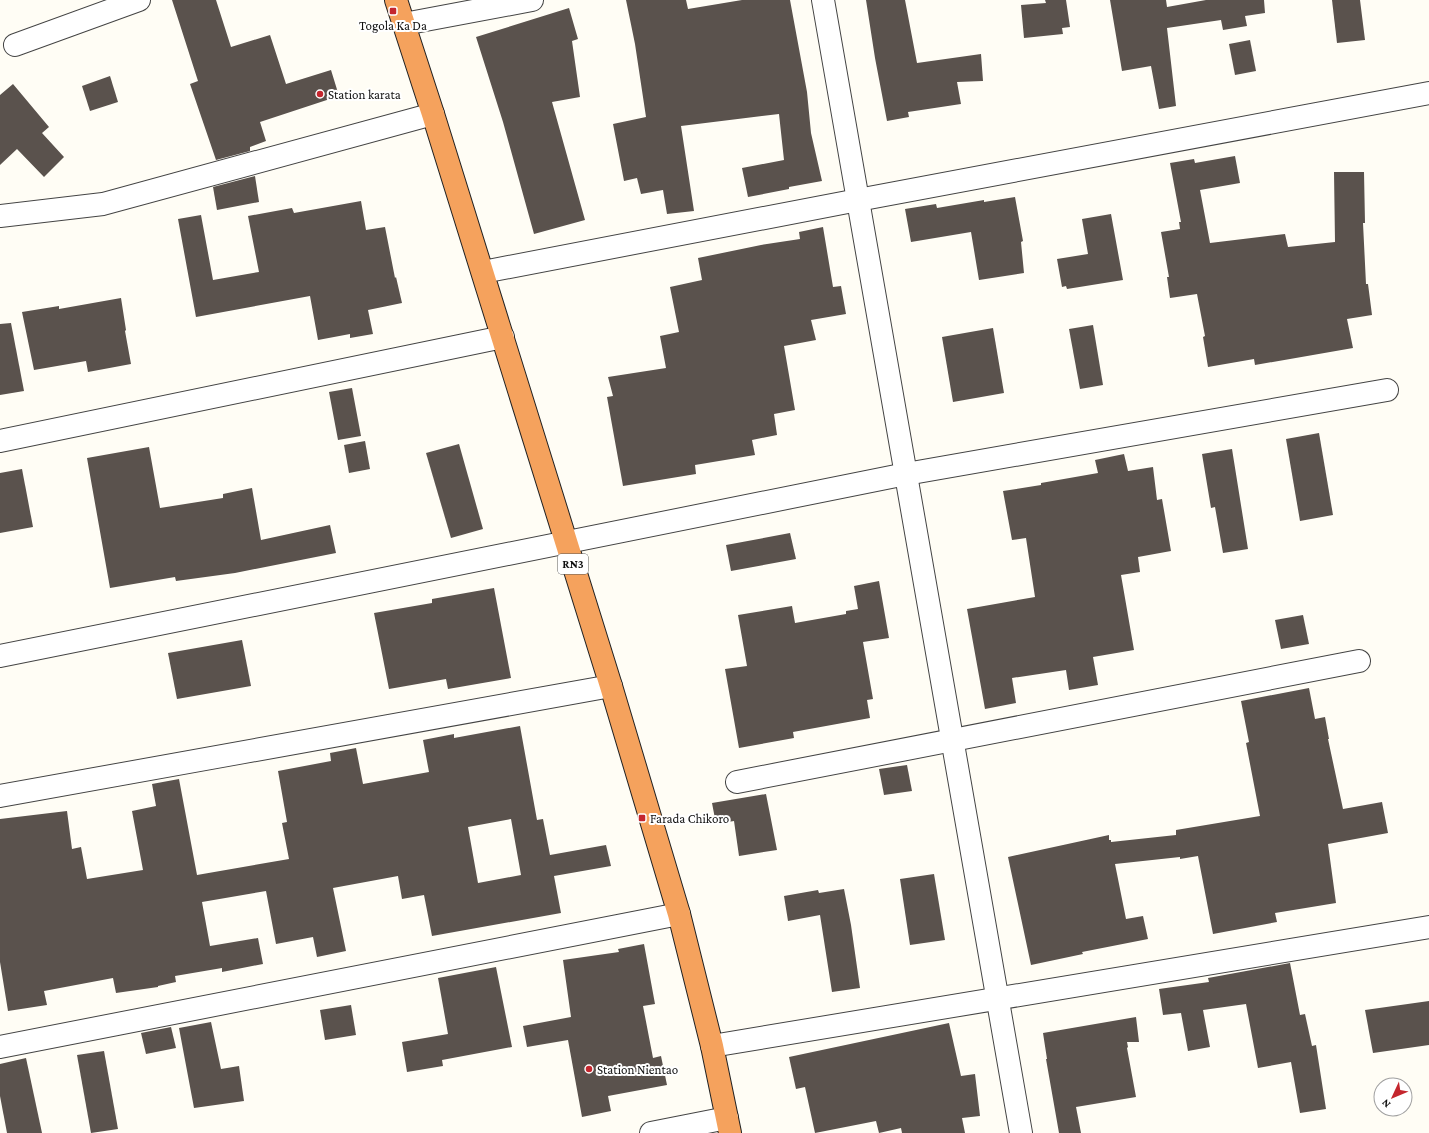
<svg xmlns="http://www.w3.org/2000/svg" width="1429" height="1133" font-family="'Crimson Pro',serif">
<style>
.building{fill:#5a524d;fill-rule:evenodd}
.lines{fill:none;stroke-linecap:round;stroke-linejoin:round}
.street-casing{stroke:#444;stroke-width:24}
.highway-casing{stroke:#222;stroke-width:24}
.street{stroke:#fff;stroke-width:22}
.highway{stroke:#f5a25d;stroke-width:22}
.poi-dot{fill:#c4262e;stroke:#fff;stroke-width:1.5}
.labels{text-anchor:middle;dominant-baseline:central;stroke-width:4;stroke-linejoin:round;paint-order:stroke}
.shield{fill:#fff;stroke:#585858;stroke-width:1}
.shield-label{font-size:12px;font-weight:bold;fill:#111}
.poi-label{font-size:13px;fill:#111;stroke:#fff;text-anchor:start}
</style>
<rect width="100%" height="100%" fill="#fffdf5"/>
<!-- building -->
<g class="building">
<path d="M172,0H216L231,47L270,35L286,84L331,70L339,96L260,122L266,141L250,147V151L216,160L190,84L198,81Z"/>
<path d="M626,0H686L688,9L742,0H790L807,92L811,133L822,181L789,187V189L748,197L742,168L784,160L779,114L681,126L694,211L667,214L663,190L641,194L637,178L624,181L613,124L646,117L635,44Z"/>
<path d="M866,0H905L917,63L981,54L983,81L957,82L961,104L908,112L909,117L887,121L875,58Z"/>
<path d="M1045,0H1066L1070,27L1062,28L1063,34L1024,38L1021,5L1046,3Z"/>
<path d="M1110,0H1166L1167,7L1206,0H1264L1265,13L1245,16L1247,26L1223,30L1221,20L1167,28L1176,106L1159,109L1151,66L1122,71Z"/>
<path d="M1332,0H1360L1365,40L1337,43Z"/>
<path d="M569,8L578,39L572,41L580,97L552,102L585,220L534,234L503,122L476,37Z"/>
<path d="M1250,40L1256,71L1235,75L1229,44Z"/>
<path d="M110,76L118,102L90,111L82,86Z"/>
<path d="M13,84L49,127L42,133L64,157L44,177L17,149L0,165V95Z"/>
<path d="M1235,156L1240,183L1200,190L1210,243L1285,234L1288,247L1335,242L1334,172H1364L1365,223H1363L1366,284H1368L1372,315L1347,319L1353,348L1255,365L1254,359L1208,367L1203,337L1205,336L1197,294L1170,298L1167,277H1169L1161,232L1180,229L1179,222H1181L1170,163L1194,159L1195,163Z"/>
<path d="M255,176L259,202L217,210L213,187Z"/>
<path d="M1015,197L1023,241L1021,242L1024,273L979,280L971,232L911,242L905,209L936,204L937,208L984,200V202Z"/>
<path d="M361,201L366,230L385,227L395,278L396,277L402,303L368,310L373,334L350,338V334L318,340L310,296L196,317L178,219L201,215L213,280L259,272L248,216L292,208L294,213Z"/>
<path d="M1111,214L1123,280L1067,289L1066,286L1062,287L1057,259L1088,254L1082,219Z"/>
<path d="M823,227L833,287L841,286L846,314L811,320L816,340L784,346L795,410L774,414L777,435L752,440L755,455L695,465L696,474L623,486L607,397L613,396L608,377L666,368L660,336L679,332L670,287L702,280L698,258L761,245L800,239L799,232Z"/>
<path d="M121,298L126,330L125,331L131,364L88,372L86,361L34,370L22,312L59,306V309Z"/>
<path d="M11,323L24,391L0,395V324Z"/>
<path d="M1093,325L1103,385L1080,389L1069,329Z"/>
<path d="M993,328L1004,393L953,402L942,337Z"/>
<path d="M352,388L361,436L338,440L329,392Z"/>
<path d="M1319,433L1333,515L1300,521L1286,439Z"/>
<path d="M365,441L370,469L349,473L344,445Z"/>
<path d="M459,444L483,529L451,538L426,453Z"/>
<path d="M149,447L160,508L223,498V494L252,488L261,540L330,525L336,553L235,573L176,581L175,577L110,588L87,458Z"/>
<path d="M1232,449L1248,549L1223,553L1215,507L1211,508L1202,454Z"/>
<path d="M1124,454L1128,471L1153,467L1157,500L1162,499L1171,551L1138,557L1140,572L1121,575L1134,650L1093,657L1098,685L1069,690L1066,670L1012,678L1016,703L985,709L967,609L1035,597L1026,538L1012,540L1003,491L1041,485V483L1098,473L1095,460Z"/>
<path d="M22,469L33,527L0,533V473Z"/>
<path d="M790,533L796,559L731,571L726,545Z"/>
<path d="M879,581L889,638L863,642L873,699L867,700L870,718L793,732L794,738L739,748L725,669L747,666L738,615L792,606L795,623L846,614V611L858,609L854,586Z"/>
<path d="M494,588L511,678L448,689L446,679L389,689L374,613L432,603V599Z"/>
<path d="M1303,615L1309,644L1281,649L1275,620Z"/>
<path d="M242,640L251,686L177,699L168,653Z"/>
<path d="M1309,688L1315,719L1325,717L1329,739H1328L1343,809L1382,802L1388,833L1328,844L1336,903L1275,913L1277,922L1213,934L1198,856L1180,859V857L1115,864L1126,919L1143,916L1148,939L1082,952L1083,954L1031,965L1008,857L1109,835V840H1111V842L1176,835V830L1260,816L1246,743L1249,742L1241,701Z"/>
<path d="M520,726L537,820L543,819L550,855L606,845L611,866L554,876L561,913L432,936L424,895L402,899L398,876L333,888L346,951L317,957L313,937L276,944L266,891L202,902L210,946L258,938L263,964L222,972V968L175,976L176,982L158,986V987L116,993L113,978L44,991L47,1005L8,1011L0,962V819L67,811L72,849L81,847L87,879L143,870L132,811L156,806L152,784L179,779L197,875L289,859L282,823L287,822L278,771L331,761L330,753L356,748L363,784L429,772L423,740L454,734V738ZM511,819L521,875L478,883L468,827Z"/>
<path d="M907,765L912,791L884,795L879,769Z"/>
<path d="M766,794L777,850L739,856L734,821L716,824L712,803Z"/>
<path d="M934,874L945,940L910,945L900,879Z"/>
<path d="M844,889L851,925L860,988L832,992L820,915L788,921L784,896L818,890L819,893Z"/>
<path d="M644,944L655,1004L643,1006L653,1058L661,1056L667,1085L608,1096L611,1111L582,1117L568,1040L527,1047L523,1026L571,1017L563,960L619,952L618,949Z"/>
<path d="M1290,963L1300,1015L1305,1014L1312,1046L1316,1045L1326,1109L1300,1113L1291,1062L1258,1068L1246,1004L1203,1010L1210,1047L1188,1051L1181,1013L1163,1015L1159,989L1209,982L1208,978Z"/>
<path d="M496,967L512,1047L442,1060L443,1066L407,1072L402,1042L448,1034L438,978Z"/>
<path d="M1429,1001V1045L1373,1053L1365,1010Z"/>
<path d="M351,1005L356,1035L325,1040L320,1010Z"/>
<path d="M1136,1017L1139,1042H1127L1128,1047L1127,1048L1136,1097L1076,1107L1081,1133H1059L1046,1059H1047L1043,1033Z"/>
<path d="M211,1022L221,1069L239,1066L244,1101L194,1108L179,1028Z"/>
<path d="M949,1023L961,1076L975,1074L980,1116L962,1118L965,1133H902L901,1128L879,1133L876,1121L815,1133L805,1087L796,1089L789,1057Z"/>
<path d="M171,1027L176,1048L146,1054L141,1033Z"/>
<path d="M104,1051L118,1129L91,1133L77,1055Z"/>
<path d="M26,1058L42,1133H7L0,1096V1064Z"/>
</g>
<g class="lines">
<!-- street casing -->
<g class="street-casing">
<g id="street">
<path d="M823,0L1021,1133"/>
<path d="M404,24L532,0"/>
<path d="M15,45L139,0"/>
<path d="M0,216L103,204L433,114"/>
<path d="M483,272L858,200L1429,93"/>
<path d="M0,441L503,337"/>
<path d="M0,656L906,474L1387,390"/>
<path d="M737,782L1359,661"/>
<path d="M0,796L611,686"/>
<path d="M712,1046L1429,927"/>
<path d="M0,1047L679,914"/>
<path d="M651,1133L727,1118"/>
</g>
</g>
<!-- highway casing -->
<g class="highway-casing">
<path id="highway" d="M396,0L433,114L611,686L679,914L712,1046L730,1133"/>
</g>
<!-- street -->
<use href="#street" class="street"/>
<!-- highway -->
<use href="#highway" class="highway"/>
</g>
<!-- markers -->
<g class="poi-dot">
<rect x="389" y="7" width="8" height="8" rx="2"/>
<circle cx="320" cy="94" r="4"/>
<rect x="638" y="814" width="8" height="8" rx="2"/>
<circle cx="589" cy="1069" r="4"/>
</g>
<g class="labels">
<!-- shield labels -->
<rect class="shield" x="558" y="554" width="30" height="20" rx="3"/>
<g class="shield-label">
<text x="573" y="564">RN3</text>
</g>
<!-- poi labels -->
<g class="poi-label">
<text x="393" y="25" text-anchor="middle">Togola Ka Da</text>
<text x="328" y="94">Station karata</text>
<text x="650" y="818">Farada Chikoro</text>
<text x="597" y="1069">Station Nientao</text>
</g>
</g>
<!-- north arrow -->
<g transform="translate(1393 1097) rotate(226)"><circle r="19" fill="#ffffff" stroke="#a0a0a0"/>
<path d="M0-3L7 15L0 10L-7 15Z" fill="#c4262e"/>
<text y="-6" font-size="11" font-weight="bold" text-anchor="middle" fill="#111111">N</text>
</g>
</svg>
